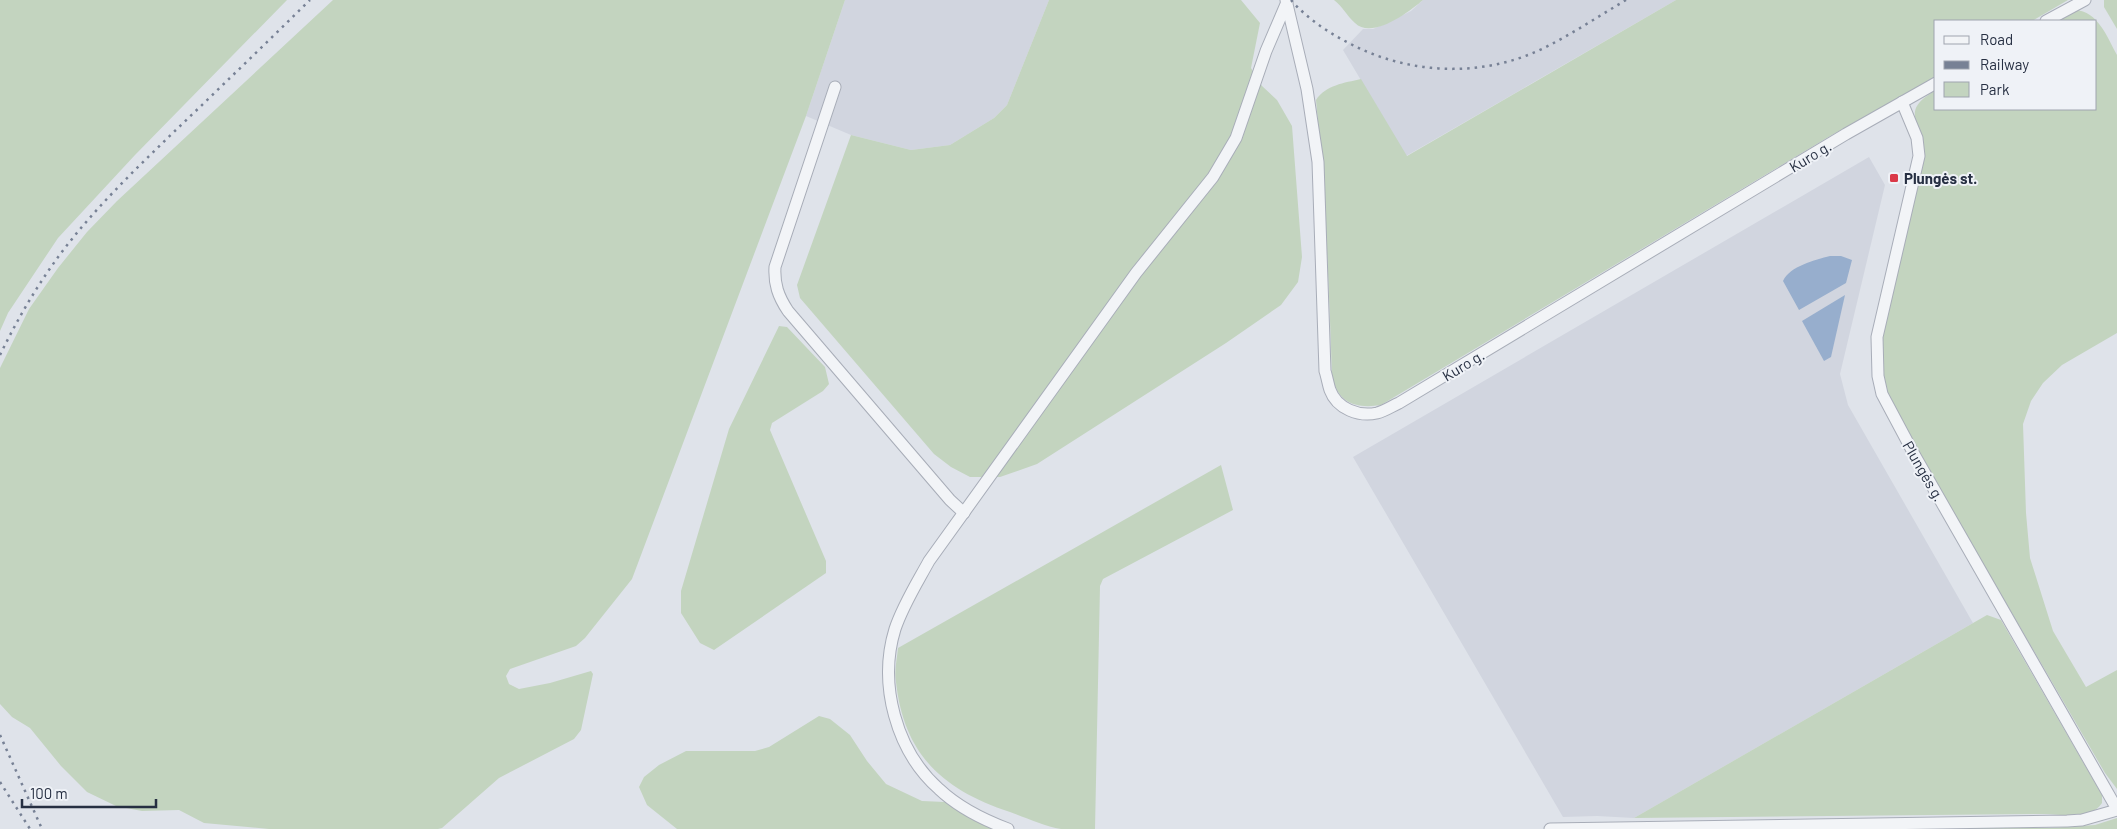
<svg xmlns="http://www.w3.org/2000/svg" width="2117" height="829" font-family="Barlow,sans-serif">
<style>
.built{fill:#d1d5df}
.green{fill:#c3d4bf}
.water{fill:#97aecd}
.lines{fill:none;stroke-linecap:round;stroke-linejoin:round}
.minor-casing{stroke:#a8adb8;stroke-width:13}
.minor{stroke:#f2f4f7;stroke-width:11}
.rail{stroke:#778195;stroke-width:2.5;stroke-dasharray:2.5 5;stroke-linecap:butt}
.poi-dot{fill:#da3948;stroke:#eff2f7;stroke-width:2}
.labels{text-anchor:middle;dominant-baseline:central;stroke-width:4;stroke-linejoin:round;paint-order:stroke}
.street-label{font-size:15px;fill:#262f42;stroke:#eff2f7}
.poi-label{font-size:15px;font-weight:bold;fill:#262f42;stroke:#eff2f7;text-anchor:start}
</style>
<rect width="100%" height="100%" fill="#dfe3ea"/>
<!-- built -->
<g class="built">
<path d="M845,0H1049L1007,105L994,118L950,145L911,150L851,135L806,116Z"/>
<path d="M1423,0H1676L1406,156L1343,50L1363,29H1373L1387,23L1411,11Z"/>
<path d="M1869,157L1885,185L1840,374L1848,405L1973,623L1634,818L1597,816L1563,817L1353,457Z"/>
</g>
<!-- green -->
<g class="green">
<path d="M0,0H287L135,155L58,238L8,313L0,331Z"/>
<path d="M333,0H845L806,116L632,579L585,638L576,646L510,669L506,676L509,684L519,689L550,683L591,671L593,674L581,730L574,739L499,778L442,828L438,829H269L204,823L179,810L142,811L116,806L87,792L61,766L30,728L12,717L0,704V368L29,309L58,268L87,232L117,201Z"/>
<path d="M1049,0H1241L1260,23L1251,68L1262,86L1277,100L1292,126L1302,257L1298,282L1281,305L1226,343L1037,464L1000,477H970L951,467L934,454L800,298L797,285L851,135L911,150L950,145L994,118L1007,105Z"/>
<path d="M1334,0H1423C1409,12 1372,40 1355,23C1347,16 1343,7 1334,0Z"/>
<path d="M1676,0H2068L2032,21H1936V77L1830,136L1381,405C1356,409 1338,403 1332,377C1329,284 1325,192 1316,100C1326,85 1344,83 1361,79L1407,156Z"/>
<path d="M2104,0H2117V29L2104,7Z"/>
<path d="M2075,10C2098,11 2107,37 2117,55V333L2062,365L2043,383L2031,401L2023,424L2026,513L2030,558L2053,631L2086,687L2117,670V789L2105,773L1913,443L1888,396L1882,375V335L1923,164C1923,158 1924,153 1923,147C1918,118 1902,110 1936,90V109H2096V21H2056Z"/>
<path d="M779,326L787,327L825,367L829,384L823,391L772,423L770,430L826,561V573L714,650L700,643L681,613V591L729,429Z"/>
<path d="M1221,465L1233,510L1103,579L1100,586L1095,829C1084,829 1072,829 1061,829C1044,826 1027,818 1010,812C943,790 904,755 896,682C894,671 897,659 898,648Z"/>
<path d="M1987,615L2001,620L2102,795V803C2090,821 2063,814 2044,814L1634,818Z"/>
<path d="M819,716L830,719L850,735L867,761L886,784L922,801L945,802L971,819L993,829H677L647,805L639,787L644,777L659,765L686,751H755L769,747Z"/>
<path d="M2117,818V829H1820L2051,828L2095,825Z"/>
</g>
<!-- water -->
<g class="water">
<path d="M1830,256H1841L1852,260L1846,283L1799,310L1783,281C1790,266 1815,260 1830,256Z"/>
<path d="M1845,295L1831,357L1824,361L1802,321Z"/>
</g>
<g class="lines">
<!-- minor casing -->
<g class="minor-casing">
<g id="minor">
<path d="M1286,0L1307,89L1318,162L1325,371C1327,377 1328,384 1330,390C1337,409 1359,417 1377,413C1385,411 1392,406 1399,403L1846,134L1936,83"/>
<path d="M2046,21L2085,0"/>
<path d="M835,87L775,267C774,284 778,296 788,311L950,500L964,513"/>
<path d="M1902,102L1917,138L1919,156L1877,337L1878,376L1882,394L1915,456L2117,809"/>
<path d="M1008,829C984,820 958,807 939,789C896,751 878,684 895,629C903,605 917,583 929,561L1136,273L1213,177L1236,138L1266,51L1287,2"/>
<path d="M1550,829L2067,821L2082,820L2117,810"/>
</g>
</g>
<!-- minor -->
<use href="#minor" class="minor"/>
<!-- rail -->
<g class="rail">
<path d="M1291,0C1310,22 1337,38 1363,50C1420,75 1487,76 1544,48C1572,34 1599,16 1626,0"/>
<path d="M0,355C20,314 43,275 72,239C104,199 142,163 179,127C223,85 267,42 310,0"/>
<path d="M0,735L42,829"/>
<path d="M0,782L30,829"/>
</g>
</g>
<!-- markers -->
<rect class="poi-dot" x="1889" y="173" width="10" height="10" rx="2.5"/>
<g class="labels">
<!-- street labels -->
<g class="street-label">
<text transform="translate(1810 156) rotate(-31)">Kuro g.</text>
<text transform="translate(1463 365) rotate(-31)">Kuro g.</text>
<text transform="translate(1924 471) rotate(60)">Plungės g.</text>
</g>
<!-- poi labels -->
<g class="poi-label">
<text x="1904" y="178">Plungės st.</text>
</g>
</g>
<!-- legend -->
<rect x="1934" y="20" width="162" height="90" fill="#eff2f7" stroke="#9fa4af"/>
<rect x="1944" y="36" width="25" height="8" fill="#f2f4f7" stroke="#9fa4af"/>
<text x="1980" y="45" font-size="15" fill="#262f42">Road</text>
<rect x="1944" y="61" width="25" height="8" fill="#778195" stroke="#9fa4af"/>
<text x="1980" y="70" font-size="15" fill="#262f42">Railway</text>
<rect x="1944" y="82" width="25" height="15" fill="#c3d4bf" stroke="#9fa4af"/>
<text x="1980" y="95" font-size="15" fill="#262f42">Park</text>
<!-- scale -->
<path d="M22 799v8h134v-8" fill="none" stroke="#262f42" stroke-width="2.5"/>
<text x="30" y="799" font-size="15" fill="#262f42" stroke="#eff2f7" stroke-width="4" paint-order="stroke">100 m</text>
</svg>
